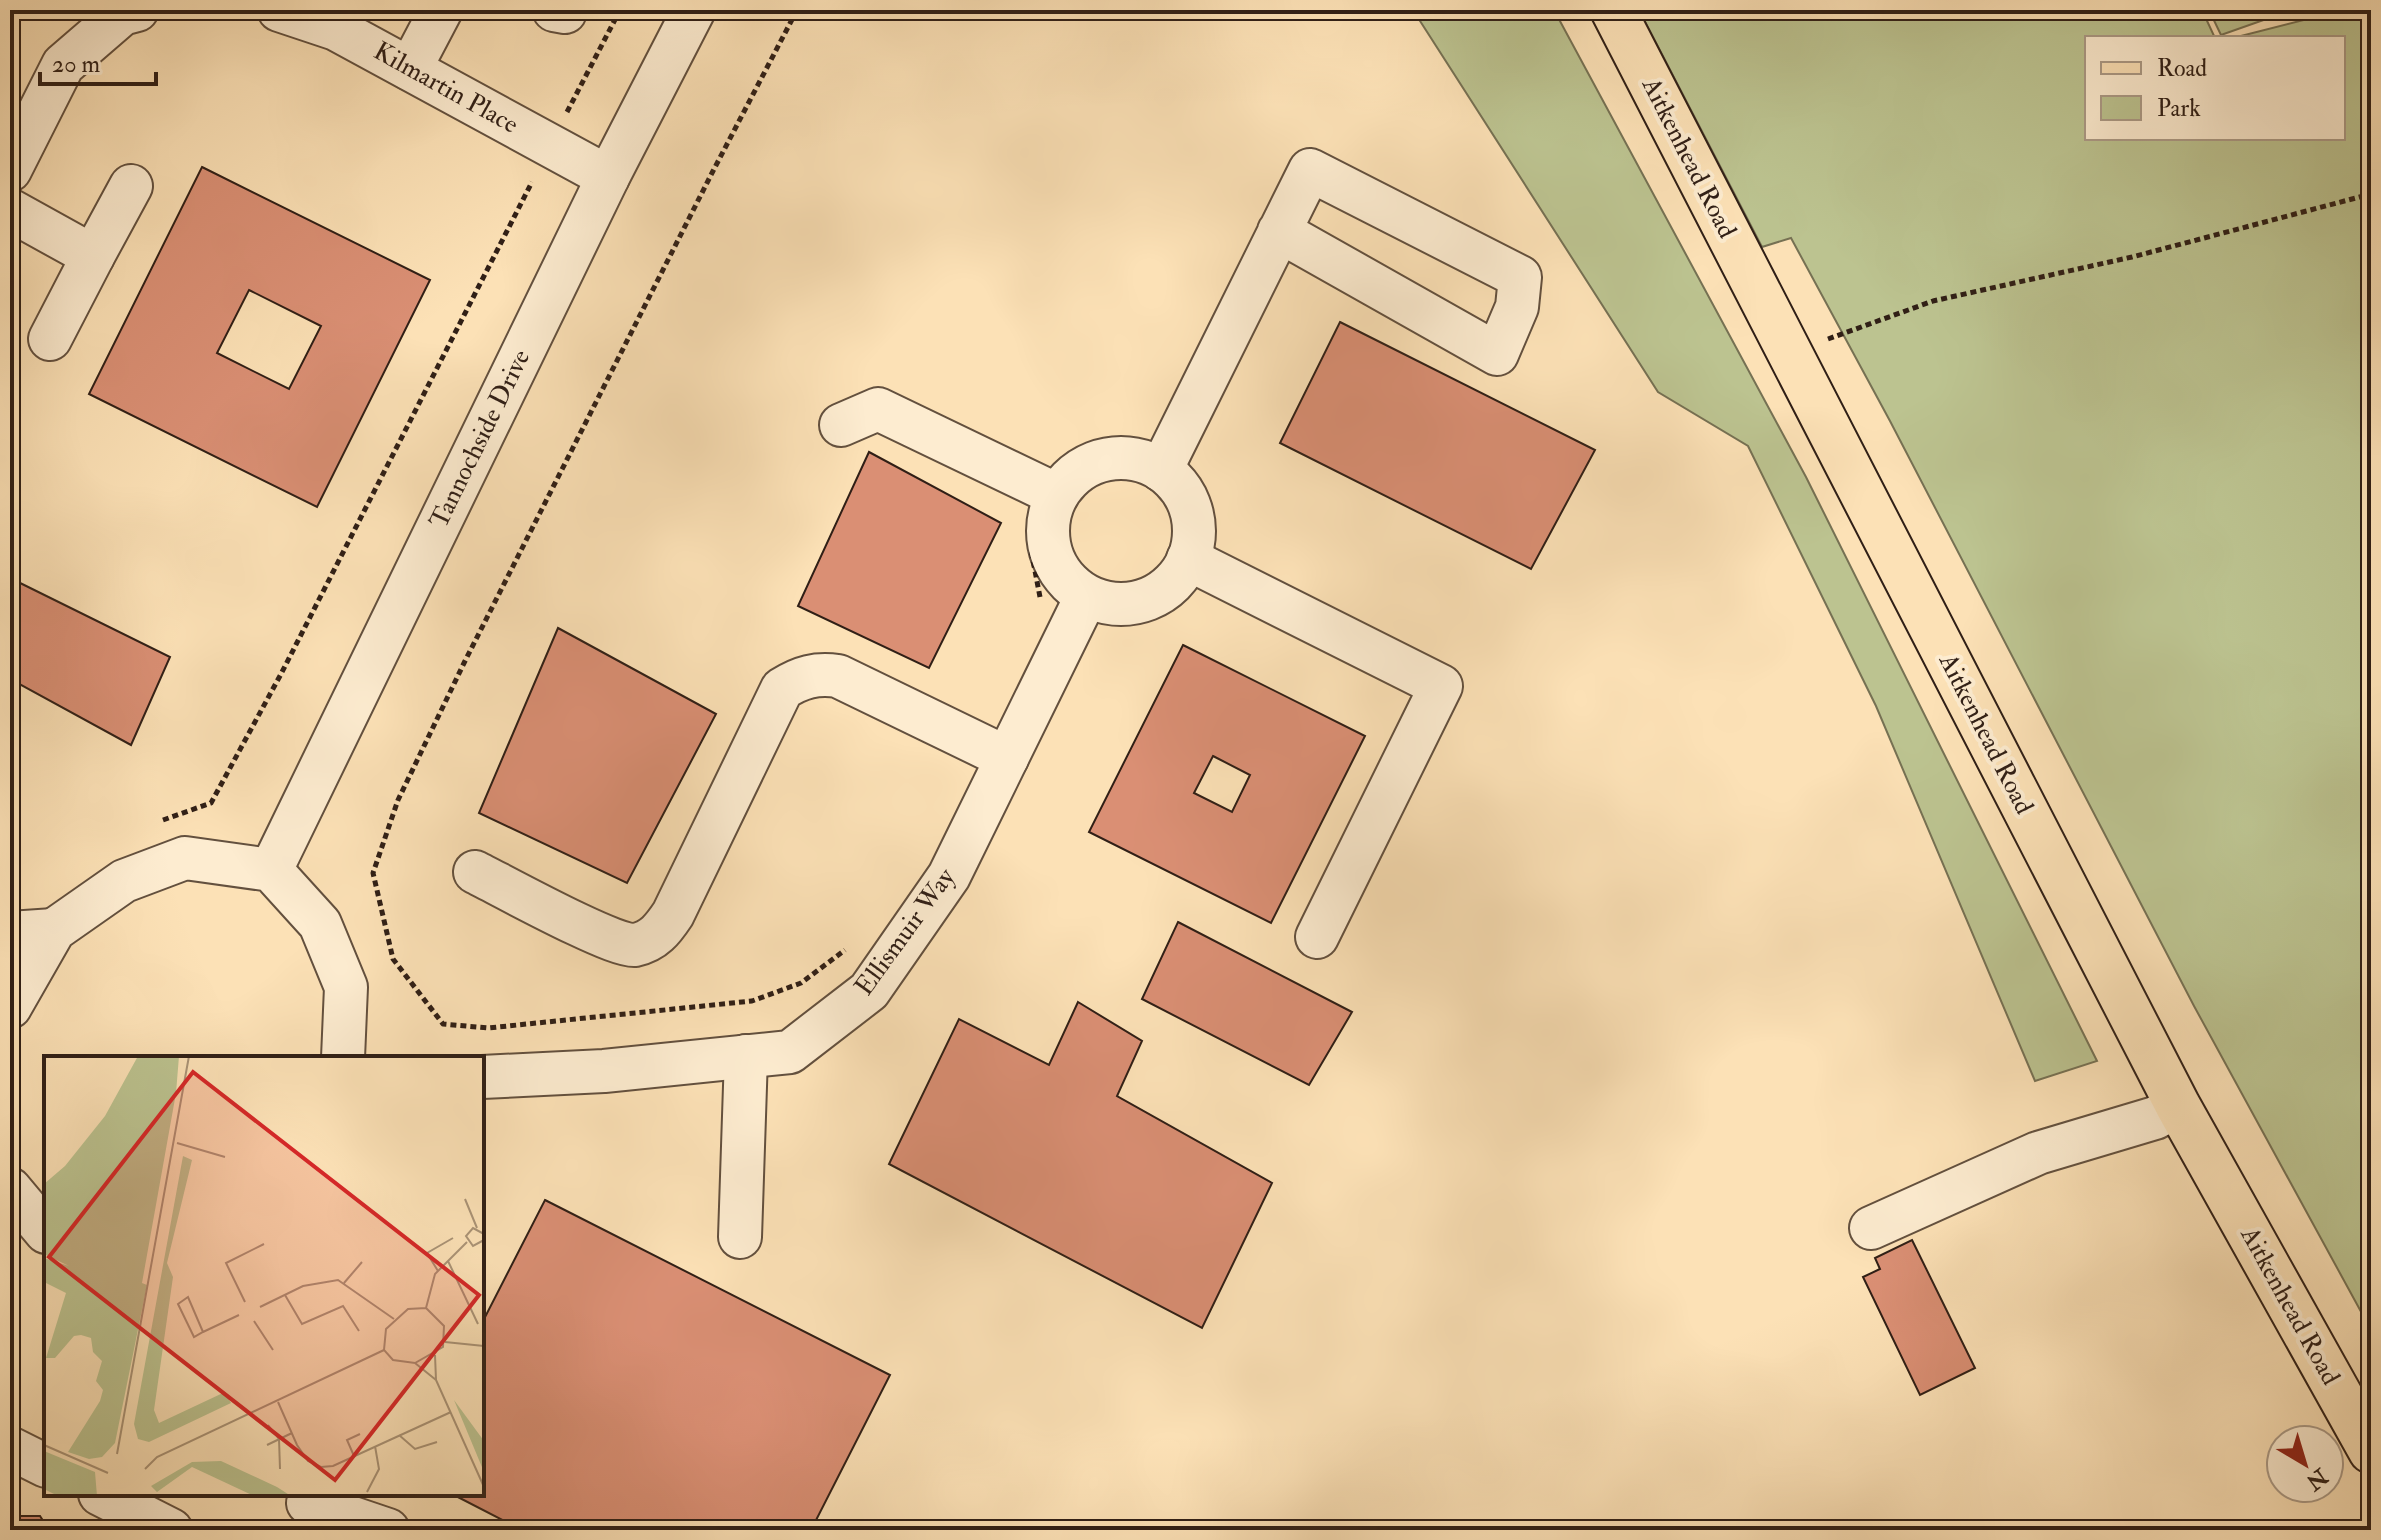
<svg xmlns="http://www.w3.org/2000/svg" width="2381" height="1540" font-family="'IM FELL Double Pica',serif">
<style>
.green{fill:#bcc390;stroke:#767153;stroke-width:2}
.building{fill:#da8f74;stroke:#301f16;stroke-width:2;fill-rule:evenodd}
.lines{fill:none;stroke-linecap:round;stroke-linejoin:round}
.minor-casing{stroke:#63503e;stroke-width:46}
.major-casing{stroke:#301f16;stroke-width:48}
.path{stroke:#301f16;stroke-width:5;stroke-dasharray:6 4;stroke-linecap:butt}
.minor{stroke:#fdecd0;stroke-width:42}
.major{stroke:#fce1b6;stroke-width:44}
.labels{text-anchor:middle;dominant-baseline:central;stroke-width:8;stroke-linejoin:round;paint-order:stroke}
.street-label{font-size:26px;fill:#301f16;stroke:#fdecd0}
.inset-road{fill:none;stroke:#aa9376;stroke-width:2}
.view{fill:#d62828;fill-opacity:0.15;stroke:#d62828;stroke-width:4}
.inset-edge{fill:none;stroke:#301f16;stroke-width:4}
</style>
<rect width="100%" height="100%" fill="#fce1b6"/>
<filter id="stains"><feTurbulence type="fractalNoise" baseFrequency=".0025" numOctaves="4"/><feColorMatrix values="0 0 0 0 .2 0 0 0 0 .09 0 0 0 0 .02 0 0 0 .5 -.17"/></filter>
<radialGradient id="worn" r=".72"><stop offset=".6" stop-color="#630" stop-opacity="0"/><stop offset="1" stop-color="#630" stop-opacity=".3"/></radialGradient>
<!-- green -->
<g class="green">
<path d="M1413,10H1554L1806,477L2097,1061L2035,1081L1876,706L1748,446L1658,392Z"/>
<path d="M1639,10H2202L2215,38H2087V138H2343V38H2233L2343,10H2371V1330L2194,1006L1890,421L1791,238L1762,247Z"/>
<path d="M2209,10H2292L2221,35Z"/>
</g>
<!-- building -->
<g class="building">
<path d="M202,167L430,280L317,507L89,394ZM249,290L321,326L289,389L217,353Z"/>
<path d="M1340,322L1595,450L1531,569L1280,443Z"/>
<path d="M869,452L1001,523L929,668L798,606Z"/>
<path d="M10,578L170,657L131,745L10,679Z"/>
<path d="M558,628L716,714L627,883L479,813Z"/>
<path d="M1183,645L1365,736L1271,923L1089,832ZM1213,756L1250,775L1232,812L1194,793Z"/>
<path d="M1178,922L1352,1012L1309,1085L1142,999Z"/>
<path d="M1078,1002L1142,1041L1117,1096L1272,1183L1202,1328L889,1164L959,1019L1049,1065Z"/>
<path d="M545,1200L890,1375L811,1530H522L452,1494H482V1323Z"/>
<path d="M1912,1240L1975,1368L1920,1395L1863,1277L1880,1269L1875,1258Z"/>
<path d="M10,1516H40L49,1530H10Z"/>
</g>
<g class="lines">
<!-- minor casing -->
<g class="minor-casing">
<g id="minor">
<path d="M279,10L336,29L608,177"/>
<path d="M554,10L565,12"/>
<path d="M410,69L441,10"/>
<path d="M10,170L63,65L122,14L137,10"/>
<path d="M10,210L93,256L50,339"/>
<path d="M93,256L131,186"/>
<path d="M841,425L878,409L1057,495"/>
<circle cx="1121" cy="531" r="73"/>
<path d="M1161,470L1310,170L1520,277L1517,307L1497,354L1279,231"/>
<path d="M1188,559L1441,686L1317,937"/>
<path d="M271,870L608,177L694,10"/>
<path d="M475,872C501,885 615,948 635,945C654,941 663,929 673,914L782,689C801,677 816,673 838,676L1007,758"/>
<path d="M10,933L54,930"/>
<path d="M10,1007L54,930L124,881L185,858L271,870L320,924L346,987L343,1058"/>
<path d="M482,1077L604,1071L790,1052L869,991L949,876L1086,597"/>
<path d="M10,1189L46,1232"/>
<path d="M1871,1228L2038,1153L2155,1118L2178,1106"/>
<path d="M740,1237L746,1056"/>
<path d="M10,1448L46,1466"/>
<path d="M100,1494L171,1530"/>
<path d="M308,1503L388,1530"/>
</g>
</g>
<!-- major casing -->
<g class="major-casing">
<path id="major" d="M1613,10L2178,1106L2371,1451"/>
</g>
<!-- path -->
<g class="path">
<path d="M797,10L713,171L465,661L398,800L373,873L393,959L443,1024L488,1028L752,1001L801,983L845,950"/>
<path d="M567,112L620,10"/>
<path d="M1828,339L1933,301L2132,257L2371,194"/>
<path d="M1040,597L1031,550L1048,545"/>
<path d="M163,820L211,803L281,674L532,182"/>
<path d="M2362,1493L2371,1505"/>
</g>
<!-- minor -->
<use href="#minor" class="minor"/>
<!-- major -->
<use href="#major" class="major"/>
</g>
<g class="labels">
<!-- street labels -->
<g class="street-label">
<text transform="translate(446 88) rotate(29)">Kilmartin Place</text>
<text transform="translate(1689 158) rotate(63)">Aitkenhead Road</text>
<text transform="translate(480 439) rotate(-64)">Tannochside Drive</text>
<text transform="translate(1986 734) rotate(63)">Aitkenhead Road</text>
<text transform="translate(905 932) rotate(-54)">Ellismuir Way</text>
<text transform="translate(2290 1306) rotate(61)">Aitkenhead Road</text>
</g>
</g>
<!-- overview -->
<g transform="translate(44 1056)">
<rect width="440" height="440" fill="#fce1b6"/>
<path d="M94,0H135L132,37L98,227L103,229L71,387L58,401L45,403L24,396L56,345L59,334L52,325L58,305L49,296L47,282L37,279L30,280L11,302H2L22,237L0,226V202L25,210L0,198V128L21,110L61,60ZM139,100L148,104L123,207L129,221L110,354L115,367L181,336L187,347L105,386L94,383L90,368ZM410,344L440,385V416ZM0,395L51,416L53,440H14L0,433ZM177,405L233,431L247,440H210L148,411L113,436L107,430L148,406Z" fill="#bcc390"/>
<path class="inset-road" d="M133,87L181,101M421,143L433,172M440,178L429,172L422,180L429,190L440,184M404,205L434,268M394,215L383,197L409,182M300,227L318,206M241,239L258,268L299,250L315,275M201,246L182,207L220,188M216,251L259,230L294,224L350,263M382,252L400,270L399,291L371,307L349,304L340,294L342,273L364,253ZM382,252L391,218L423,186M210,265L229,294M159,276L144,241L134,248L150,281L159,276L195,259M401,286L440,290M391,299L392,324L440,431M371,307L392,324M234,346L253,389L264,405L277,411L289,410L407,356M224,369L235,383L236,413M355,379L371,393L393,386M0,389L64,417M223,389L248,377M73,398L145,0M310,400L303,384L316,378M101,413L113,401L340,294M323,436L335,413L331,390"/>
<path class="view" d="M149,16L435,239L291,424L5,201Z"/>
<rect width="440" height="440" class="inset-edge"/>
</g>
<!-- margin -->
<rect width="2381" height="1540" fill="none" stroke="#fce1b6" stroke-width="40"/>
<rect x="12" y="12" width="2357" height="1516" fill="none" stroke="#301f16" stroke-width="4"/>
<rect x="20" y="20" width="2341" height="1500" fill="none" stroke="#301f16" stroke-width="2"/>
<!-- legend -->
<rect x="2085" y="36" width="260" height="104" fill="#fdecd0" stroke="#ab9a86" stroke-width="2"/>
<rect x="2101" y="62" width="40" height="12" fill="#fce1b6" stroke="#ab9a86" stroke-width="2"/>
<text x="2157" y="76" font-size="24" fill="#301f16">Road</text>
<rect x="2101" y="96" width="40" height="24" fill="#bcc390" stroke="#ab9a86" stroke-width="2"/>
<text x="2157" y="116" font-size="24" fill="#301f16">Park</text>
<!-- north arrow -->
<g transform="translate(2305 1464) rotate(142)"><circle r="38" fill="#fdecd0" stroke="#ab9a86" stroke-width="2"/>
<path d="M0-6L14 30L0 20L-14 30Z" fill="#8f2418"/>
<text y="-12" font-size="22" font-weight="bold" text-anchor="middle" fill="#301f16">N</text>
</g>
<!-- scale -->
<path d="M40 72v12h116v-12" fill="none" stroke="#301f16" stroke-width="4"/>
<text x="52" y="72" font-size="24" fill="#301f16" stroke="#fdecd0" stroke-width="6" paint-order="stroke">20 m</text>
<rect width="100%" height="100%" filter="url(#stains)"/>
<rect width="100%" height="100%" fill="url(#worn)"/>
</svg>
